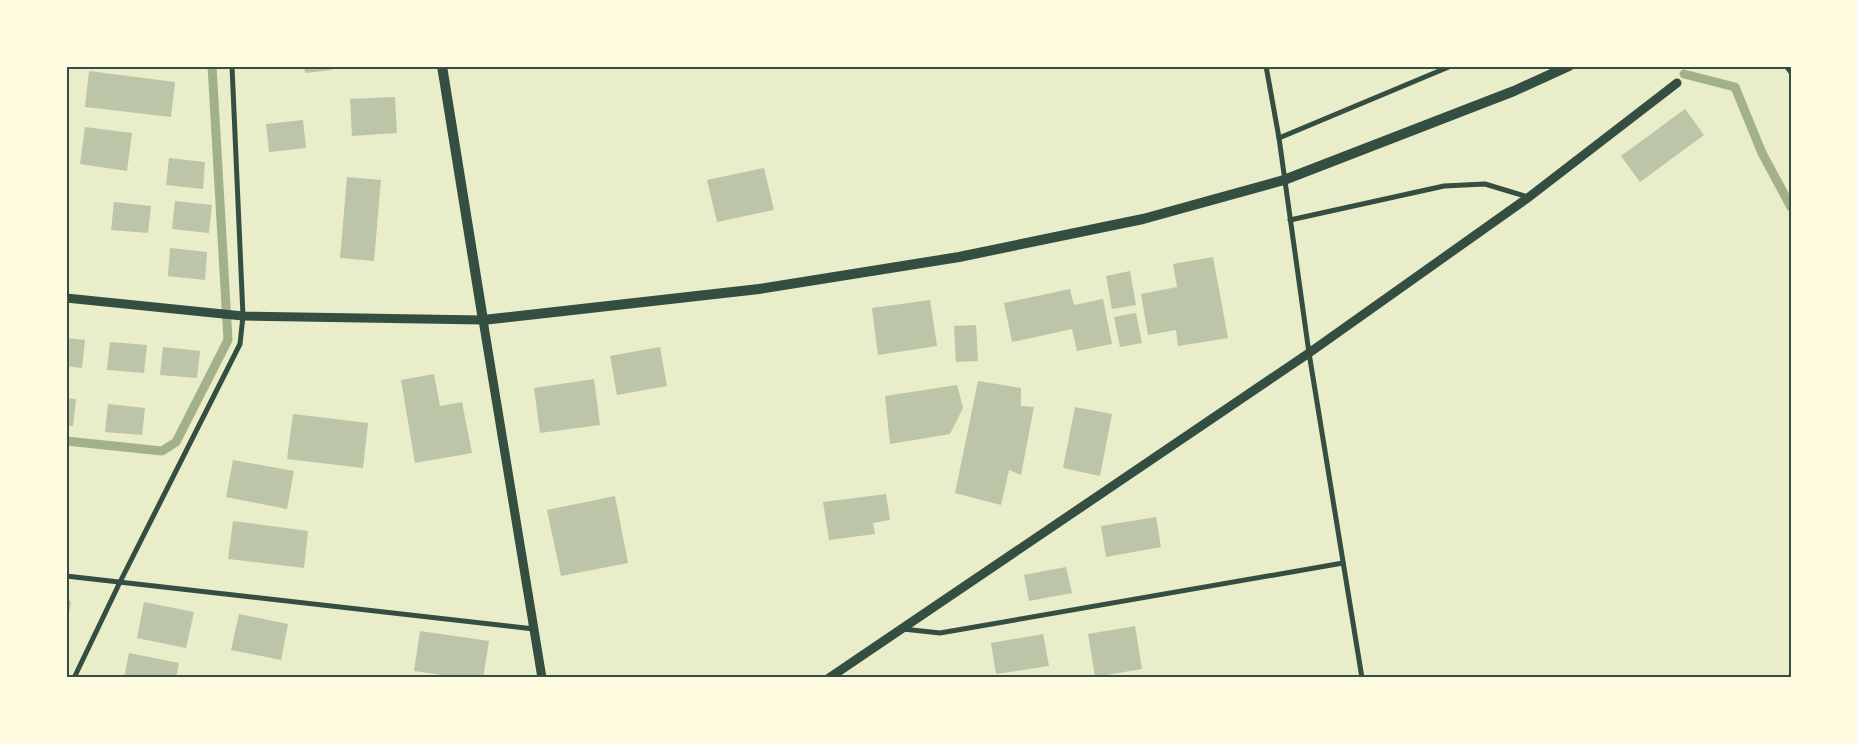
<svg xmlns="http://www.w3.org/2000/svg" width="1857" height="744" font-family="'Alegreya Sans',sans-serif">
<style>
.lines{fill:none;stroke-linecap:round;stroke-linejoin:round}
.stream{stroke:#a3b18a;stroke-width:9}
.building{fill:#bcc5a7}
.path{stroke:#344e41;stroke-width:3}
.minor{stroke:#344e41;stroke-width:5}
.tertiary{stroke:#344e41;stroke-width:9}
.secondary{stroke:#344e41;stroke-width:10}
.neatline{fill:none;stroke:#344e41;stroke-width:2}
</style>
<rect width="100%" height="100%" fill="#e9edc9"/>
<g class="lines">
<!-- stream -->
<g class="stream">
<path d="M1684,74L1735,87L1762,153L1791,207"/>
<path d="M66,441L162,451L176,442L228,340L212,66"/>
</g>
</g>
<!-- building -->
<g class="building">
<path d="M304,66H331L332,70L305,73Z"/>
<path d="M89,71L175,82L171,117L85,107Z"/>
<path d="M395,97L397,133L352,136L350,99Z"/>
<path d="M1685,109L1704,135L1640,182L1621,156Z"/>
<path d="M303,120L306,148L269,152L266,124Z"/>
<path d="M85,127L132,133L127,171L80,164Z"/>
<path d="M169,158L205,162L203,189L166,185Z"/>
<path d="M764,168L774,210L717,222L707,180Z"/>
<path d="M347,177L381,180L374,261L340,258Z"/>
<path d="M175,201L212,205L209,233L172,229Z"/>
<path d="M114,202L151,206L148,233L111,230Z"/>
<path d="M170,248L207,252L205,280L168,276Z"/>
<path d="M1213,257L1228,338L1178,346L1176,330L1148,335L1141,294L1177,287L1173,264Z"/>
<path d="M1130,271L1136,305L1112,309L1106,276Z"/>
<path d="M1070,289L1074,305L1103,299L1112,344L1077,351L1072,329L1012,342L1004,303Z"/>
<path d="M930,300L937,346L878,355L872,308Z"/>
<path d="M1136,313L1142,343L1120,347L1114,317Z"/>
<path d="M976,325L978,361L956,362L954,326Z"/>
<path d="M66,338L85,340L82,368L66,366Z"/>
<path d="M110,342L147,345L144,373L107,370Z"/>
<path d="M163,347L200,351L197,378L160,375Z"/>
<path d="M660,347L667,386L617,395L610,356Z"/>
<path d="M434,374L440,406L462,402L472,453L415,463L401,380Z"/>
<path d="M594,379L600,425L540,433L534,388Z"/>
<path d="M978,381L1021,388V406L1034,407L1021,475L1009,470L1001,505L955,493Z"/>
<path d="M957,385L963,408L950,434L890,444L885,396Z"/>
<path d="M66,398L76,399L73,426H66Z"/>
<path d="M108,404L145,408L142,435L105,432Z"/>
<path d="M1075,407L1112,414L1100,476L1063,468Z"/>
<path d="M293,414L368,423L363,468L287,459Z"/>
<path d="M233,460L294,471L287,509L226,497Z"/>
<path d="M886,494L890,520L873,523L875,534L829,540L823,502Z"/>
<path d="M615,496L628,563L561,576L547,510Z"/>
<path d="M1156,517L1161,547L1106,557L1101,526Z"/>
<path d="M233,521L308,531L304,568L228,559Z"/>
<path d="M1066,567L1072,593L1029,601L1024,575Z"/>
<path d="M66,600L71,601L67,624H66Z"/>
<path d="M144,602L194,612L186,648L137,638Z"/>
<path d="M239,614L288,624L281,660L231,650Z"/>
<path d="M1135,626L1142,669L1095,677L1088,634Z"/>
<path d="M420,631L489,641L483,678H463L414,671Z"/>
<path d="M1043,634L1049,666L996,674L991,643Z"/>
<path d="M129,653L179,663L176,678H124Z"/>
</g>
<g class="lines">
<!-- path -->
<path class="path" d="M1785,66L1791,74"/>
<!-- minor -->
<g class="minor">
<path d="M1266,66L1279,138L1309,353L1362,678"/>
<path d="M1279,138L1451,66"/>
<path d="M1290,220L1444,186L1485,184L1528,197"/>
<path d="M66,576L534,629"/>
<path d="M903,629L940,633L1343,563"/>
<path d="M74,678L120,582L240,344L243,316L232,66"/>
</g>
<!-- tertiary -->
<g class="tertiary">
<path d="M66,298L243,316L483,320L542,678"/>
<path d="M829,678L1309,353L1529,197L1677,83"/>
</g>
<!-- secondary -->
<path class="secondary" d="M442,66L483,320L759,289L959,257L1143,219L1284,180L1514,91L1569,66"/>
</g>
<!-- border -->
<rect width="1857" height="744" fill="none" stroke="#fefae0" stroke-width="135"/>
<rect x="68" y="68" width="1722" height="608" class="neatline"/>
</svg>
